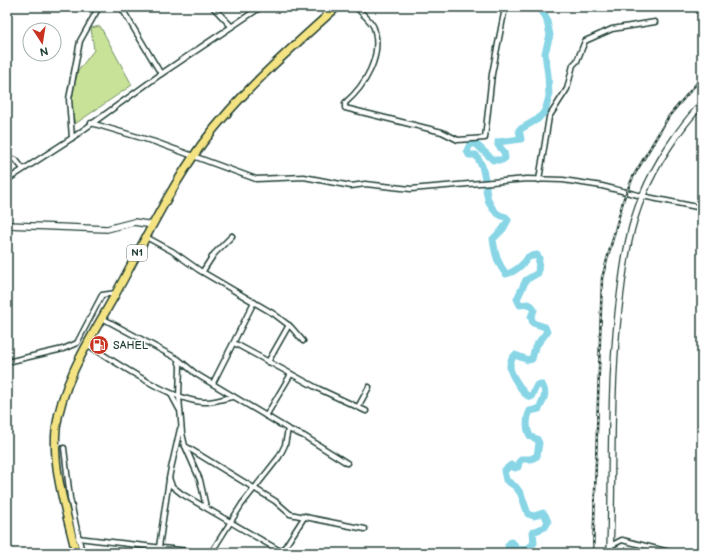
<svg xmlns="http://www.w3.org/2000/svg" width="709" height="560" font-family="'Balsamiq Sans',sans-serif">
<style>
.green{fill:#c8e298;stroke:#749066}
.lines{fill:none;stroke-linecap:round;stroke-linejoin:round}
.river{stroke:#88d5e6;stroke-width:7}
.street-casing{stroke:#1f3d34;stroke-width:7}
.secondary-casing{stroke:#1f3d34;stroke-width:8}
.highway-casing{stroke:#1f3d34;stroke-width:10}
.street{stroke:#fff;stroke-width:4}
.secondary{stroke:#fff;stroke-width:5.5}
.highway{stroke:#f4e382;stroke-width:7}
.rail-casing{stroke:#1f3d34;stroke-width:2.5}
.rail{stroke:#fff;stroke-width:1;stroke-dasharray:3;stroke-linecap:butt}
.labels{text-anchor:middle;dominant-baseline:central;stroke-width:3;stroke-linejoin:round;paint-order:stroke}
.shield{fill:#fff;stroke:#627771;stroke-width:1}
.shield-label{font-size:10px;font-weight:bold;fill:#1f3d34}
.poi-label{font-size:11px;fill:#1f3d34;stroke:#fff;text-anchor:start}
</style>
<rect width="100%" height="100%" fill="#fff"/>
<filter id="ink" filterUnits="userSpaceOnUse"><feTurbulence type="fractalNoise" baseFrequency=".025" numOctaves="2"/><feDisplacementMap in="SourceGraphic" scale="8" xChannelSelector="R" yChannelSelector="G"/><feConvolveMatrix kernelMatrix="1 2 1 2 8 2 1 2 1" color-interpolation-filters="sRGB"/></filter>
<g filter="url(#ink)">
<!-- green -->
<path class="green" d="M100,26L132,85L75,124L70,101L78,71L94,50L91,28Z"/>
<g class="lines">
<!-- river -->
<g class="river">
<path d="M485,179L482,166L476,155H469L467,151L470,144H476L493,160H502L505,158L504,152L498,145V142L521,139L519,130L538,119L545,111L549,97L548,75L545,53L550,35L546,17L539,7"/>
<path d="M486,186C486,199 492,215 506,217L508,220L503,229L493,239C495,253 497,263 506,274C514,273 525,263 528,257L537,255L539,258L538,273L526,280L517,299L520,305L528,304L532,306L534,310L531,317L533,323L545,327L547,332L535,347L532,359L528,360L515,355C505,365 512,375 518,384C522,389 524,396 531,397L537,385H542C548,393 543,401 539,409L530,411C526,418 526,431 531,437L537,439L539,443L537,456L531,459H522L519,462L518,467L515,468L511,465L504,471L506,480L516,487L521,494L528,514L534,516L543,513L545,515L548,522L545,527L533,532L534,543C529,549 524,550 516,550L514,544L511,542L508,545L510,553"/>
</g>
<!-- street casing -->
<g class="street-casing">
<g id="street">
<path d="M121,7L161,74"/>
<path d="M213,7L231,26"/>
<path d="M321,7L328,16"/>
<path d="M356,7C361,13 372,21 374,28C383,56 365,86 345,103V108L442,132L458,140L485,138L492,74L505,8"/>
<path d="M91,123L155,142L256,179L304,177L351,186L365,184L411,189L527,179L563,180L602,186L642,196L702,208"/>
<path d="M72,138L69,99L80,41L99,7"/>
<path d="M7,158L16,160L23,169"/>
<path d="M7,180L72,138L161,74L261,7"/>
<path d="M539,180L549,117L567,89L573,65L577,61L585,41L612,29L655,22"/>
<path d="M146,237L172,251L199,270L274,314L291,327L303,341"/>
<path d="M203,271L214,254L232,236"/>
<path d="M102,318L178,359L196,374L288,429L304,436L347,463"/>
<path d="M234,343L319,389L366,411"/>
<path d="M88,345C117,363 170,400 203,402C212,403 224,398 233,397"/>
<path d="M178,360L180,366L179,397L182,433L185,446L200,480L206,507"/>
<path d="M7,362L63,349L77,343L102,295L116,293"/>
<path d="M268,362L289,325"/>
<path d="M213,383L254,302"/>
<path d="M171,394L179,409"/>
<path d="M358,407L369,387"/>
<path d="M266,416L291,374"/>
<path d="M185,446L275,501L290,514L365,529"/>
<path d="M64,448L70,498L82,553"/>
<path d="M169,478L172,486L182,494L282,552"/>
<path d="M78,538L205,553"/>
<path d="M610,546L622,540L673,553"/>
<path d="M159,547L170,473L180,429"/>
<path d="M211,553L242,504L279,457L285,445L288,429"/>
<path d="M281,553L305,516"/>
</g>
</g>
<!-- secondary casing -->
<g class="secondary-casing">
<g id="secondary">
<path d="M7,225L107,229L134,222L153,225"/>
<path d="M610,553C613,465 609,377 621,290C625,258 630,225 643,195C655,165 679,128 702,104"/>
</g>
</g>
<!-- highway casing -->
<g class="highway-casing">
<path id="highway" d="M76,553C67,514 52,470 56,429C62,381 92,336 115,295C143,244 168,191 202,144C241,92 289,50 337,7"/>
</g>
<!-- street -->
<use href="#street" class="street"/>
<!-- secondary -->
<use href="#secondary" class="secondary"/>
<!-- highway -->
<use href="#highway" class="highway"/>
<!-- rail casing -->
<g class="rail-casing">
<path id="rail" d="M593,553L602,278L624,198L633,177L669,116L702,77"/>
</g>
<!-- rail -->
<use href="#rail" class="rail"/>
</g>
</g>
<!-- icons -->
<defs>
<g id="fuel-disc" transform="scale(1)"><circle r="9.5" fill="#c8321e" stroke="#fff"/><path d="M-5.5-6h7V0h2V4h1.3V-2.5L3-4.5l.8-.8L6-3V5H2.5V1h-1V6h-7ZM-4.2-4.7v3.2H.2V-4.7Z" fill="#fff"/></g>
</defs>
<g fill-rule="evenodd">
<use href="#fuel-disc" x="99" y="345"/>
</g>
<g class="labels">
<!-- shield labels -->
<rect class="shield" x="127" y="245" width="20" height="16" rx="3"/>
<g class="shield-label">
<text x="137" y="253">N1</text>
</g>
<!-- poi labels -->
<g class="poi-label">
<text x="113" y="345">SAHEL</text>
</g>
</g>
<!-- margin -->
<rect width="709" height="560" fill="none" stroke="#fff" stroke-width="24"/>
<rect x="12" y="12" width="685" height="536" fill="none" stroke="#1f3d34" stroke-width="1.5" filter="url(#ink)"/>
<!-- north arrow -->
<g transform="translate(42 42) rotate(168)"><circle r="19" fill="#ffffff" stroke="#a5b1ae"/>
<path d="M0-3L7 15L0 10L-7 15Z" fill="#c8321e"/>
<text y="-6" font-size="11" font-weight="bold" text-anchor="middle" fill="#1f3d34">N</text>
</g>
</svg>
